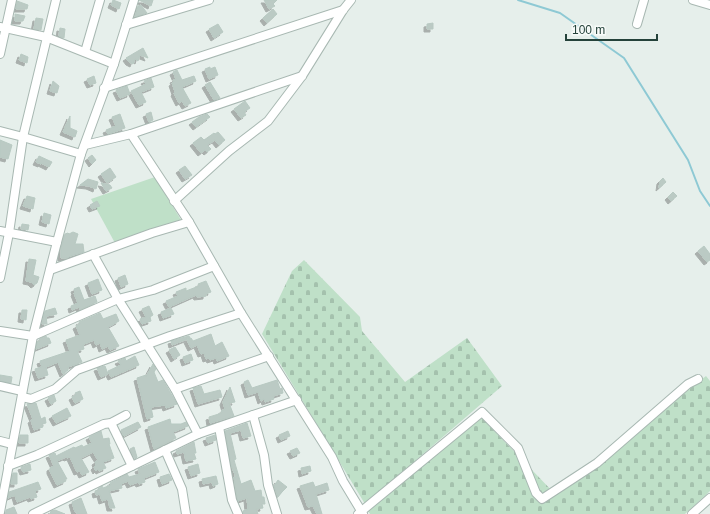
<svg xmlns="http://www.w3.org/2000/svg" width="710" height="514" font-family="Arial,sans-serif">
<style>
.cemetery{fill:url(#cemetery-stones)}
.pitch{fill:#bfe0c8}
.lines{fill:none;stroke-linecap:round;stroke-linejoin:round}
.stream{stroke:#8ec9d4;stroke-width:2}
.building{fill:#bbcac4;stroke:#b8c9c2;filter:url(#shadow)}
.minor-casing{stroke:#a8b8b2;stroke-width:10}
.minor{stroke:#fff;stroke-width:8}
</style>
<defs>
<pattern id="cemetery-stones" width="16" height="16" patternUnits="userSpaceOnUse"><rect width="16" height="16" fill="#bfe0c8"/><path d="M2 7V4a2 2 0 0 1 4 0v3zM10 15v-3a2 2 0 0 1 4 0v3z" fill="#a4c1ad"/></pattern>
<filter id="shadow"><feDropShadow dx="-3" dy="3" stdDeviation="0" flood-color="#0004"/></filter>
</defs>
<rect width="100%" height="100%" fill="#e6efeb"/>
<!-- cemetery -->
<g class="cemetery">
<path d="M304,260L360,317L362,331L405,382L467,338L502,386L365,504L262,334L292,271Z"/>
<path d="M706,376L710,381V491L685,514H370L368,511L481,417L555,494Z"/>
</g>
<!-- pitch -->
<path class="pitch" d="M155,177L181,220L115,243L91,199Z"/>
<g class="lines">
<!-- stream -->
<path class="stream" d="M518,0L560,13L624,58L688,160L700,191L710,206"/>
</g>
<!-- building -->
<g class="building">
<path d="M113,0L121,3L119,9L111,5Z"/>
<path d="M139,0H153L151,6Z"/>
<path d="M264,0H277L273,4L275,6L269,9Z"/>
<path d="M17,1L28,5L27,9H16Z"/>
<path d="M141,5L147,13L135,17L138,6Z"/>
<path d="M273,9L277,14L267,23L263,18Z"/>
<path d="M15,14L25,16L23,21H15Z"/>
<path d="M36,18L43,19L41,30L34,29Z"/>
<path d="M433,23V29H427V24Z"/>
<path d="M218,24L223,32L214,38L209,29Z"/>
<path d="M60,28L65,29L64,38L59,36Z"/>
<path d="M143,48L148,58L140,55L138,61L135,59L133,64L129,62L126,58Z"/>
<path d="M21,54L28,57L27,63L19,60Z"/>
<path d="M210,67V69L215,67L218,75L209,79L205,69Z"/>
<path d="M177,70L182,80L194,76L196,81L182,87L191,103L185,106L182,101L179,103L174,93L175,92L172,83L174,82L173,80L176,79L173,72Z"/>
<path d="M94,76L96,83L90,85L87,79Z"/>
<path d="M151,78L154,87L141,92L146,102L139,105L131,91L146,84L144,81Z"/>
<path d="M53,81L59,86L57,93L50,91Z"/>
<path d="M210,82L220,98L214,100L205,85Z"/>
<path d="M127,86L130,94L120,98L116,90Z"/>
<path d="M245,101L250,108L244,112L246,115L241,118L234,109Z"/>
<path d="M151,112L153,120L149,122L146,114Z"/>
<path d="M120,114L125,128L108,134L106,130L116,126L112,117Z"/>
<path d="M207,114L210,117L196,127L192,122L199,117Z"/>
<path d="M70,116V128L77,131L75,137L63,132Z"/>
<path d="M218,132L225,140L219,145L215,140L207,145L211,149L207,152L205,150L201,153L193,143L201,137L204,140L214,133L215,134Z"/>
<path d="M0,140L12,145L8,159L0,157Z"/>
<path d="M92,155L96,160L92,164L88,158Z"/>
<path d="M39,156L52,162L49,167L41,163V164L36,162Z"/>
<path d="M185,166L192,175L185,179L179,170Z"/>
<path d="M110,168L116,177L107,183L101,174Z"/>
<path d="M663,178L666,182L659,188L660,181Z"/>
<path d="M88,179L98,182L96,189L89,186L80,185Z"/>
<path d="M101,183L110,185L112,188L106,191Z"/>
<path d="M673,192L677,196L671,201L668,197Z"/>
<path d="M27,196L35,198L33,209L23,206Z"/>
<path d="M97,201L100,206L92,209L90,205Z"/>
<path d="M44,213L51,215L49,224L42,222Z"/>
<path d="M22,224L29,225L28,230L21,229Z"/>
<path d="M73,232L78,234L75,244H83L84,252L70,256L68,258H61V248L65,234L68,233L69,234Z"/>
<path d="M704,246L710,254V260L707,262L698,251Z"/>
<path d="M29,259L36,260L33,275L39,277L37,283L34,285L31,282L26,281Z"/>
<path d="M125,275L128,284L121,287L118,278Z"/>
<path d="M98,279L102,290L92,294L88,283Z"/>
<path d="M206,281L211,292L206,294V296L197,297L196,295L169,307L166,301L178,296L176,292L186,288V291L199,286L198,284Z"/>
<path d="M79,287L84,300L95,296L97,302L80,310L79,307L72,310L71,306L78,303L74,293L75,292L74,289Z"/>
<path d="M149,306L153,315L150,317L151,321L142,324L140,319L146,317L142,309Z"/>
<path d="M55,308L57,314L46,316L47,324H42L45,311Z"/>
<path d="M171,308L174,314L163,318L161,312Z"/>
<path d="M22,310H27L26,320L21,319Z"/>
<path d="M100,313L103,319L116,314L119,321L108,327L119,346L110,350L108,346L102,349L100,343L96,345L94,340L84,344V345H83L84,349L77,351L82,362L68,367V370L63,374L58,362L46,367L48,375L38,378L35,369L42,367L40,361L70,351L66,340L80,335L76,326L80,324L79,322Z"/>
<path d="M211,334L215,346L222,342L229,356L217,361L216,358L210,360L209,358L206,359L204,353L201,354L197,345L191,348L187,340L191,338L193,341Z"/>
<path d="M46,336L47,338H49L51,343L36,349L37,342L40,341L39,339Z"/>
<path d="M189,336L190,338L172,345L171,341Z"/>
<path d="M175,347L180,355L174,359L169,350Z"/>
<path d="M191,354L193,360L185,363L183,357Z"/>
<path d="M135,356L139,365L111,377L108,371L121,365L118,361L125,358L126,361Z"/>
<path d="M153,364L156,369L154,372L158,382L163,380L177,404L166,408L165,405L151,407L153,417L147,419L137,378L146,375V377Z"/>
<path d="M105,366L108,374L101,377L97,368Z"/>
<path d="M0,375L12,377L11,383L0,381Z"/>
<path d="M248,380L252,388L277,380L280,389L282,388L283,393L273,396L274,399L265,402L264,399L261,401L258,392L248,395L244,382Z"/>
<path d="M201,386L204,394L220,390L222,397L198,404L193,388Z"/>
<path d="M230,387L235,402L229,403L234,416L210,423L209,417L222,413L221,411L225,409L223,402Z"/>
<path d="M80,391L83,399L75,403L72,397L76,395L75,393Z"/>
<path d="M54,395L56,401L51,404L48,398Z"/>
<path d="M36,403L41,419L45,417L46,423L42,424L43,427L34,430L31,420L33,419L27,404Z"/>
<path d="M67,408L71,416L56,423L52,416Z"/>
<path d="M170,419L171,424H181L186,422L188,426L173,432L176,438L154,449L148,427Z"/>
<path d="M138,422L141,427L124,436L121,430Z"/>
<path d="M247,423L251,436L243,438L241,430L230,433L236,459L234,460L241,484L251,480L255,491L261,490L262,497H264L265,504H262L263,508L256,509L258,514H243V511L248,509L247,498L238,501L237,498L234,477H236L231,465L225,431Z"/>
<path d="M101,431L103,439L109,438L110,444H109L114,458L103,462L106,468L101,470L99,471L98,469L96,471L94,467L96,465L95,462L98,460L93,452L81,458L89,472L82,475L80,471L77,472L70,457L67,458L66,457L57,461L67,479H65L66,481L57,485L50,471V468L54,466L49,455L55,453L56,456L74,447L75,448L82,445L83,447L92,443L89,437Z"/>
<path d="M288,431L290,436L281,440L279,435Z"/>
<path d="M20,435H28V443H19Z"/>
<path d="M215,435L216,440L208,443L206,438Z"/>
<path d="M194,442L196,453H194L196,459L186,461L184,452L177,454L176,451Z"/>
<path d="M134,447L137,457L135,459L130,449Z"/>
<path d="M297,448L300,453L293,456L290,451Z"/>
<path d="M155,462L159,472L144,478L145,482L139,484L138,482L130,485L128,481L121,484L122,488L109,491L115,508H110L108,499L102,501L100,494L96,495L95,491L98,490V489L102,486L103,488L111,485L110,483L127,474L129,477L140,474L138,469Z"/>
<path d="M30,464L31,470L23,472L21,467Z"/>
<path d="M198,464L200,473L191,476L188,467Z"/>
<path d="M310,466L311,471L302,474L301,468Z"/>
<path d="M13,473H17V484H11Z"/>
<path d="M169,474L172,480L162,484L160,477Z"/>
<path d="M216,476L218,484L213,486L212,482L203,484L202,479Z"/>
<path d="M278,480L287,487L282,492L278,497L274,486Z"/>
<path d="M38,482L41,489L35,491L37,497L31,499L30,497L17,502L15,495L8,498L9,492Z"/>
<path d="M313,482L315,487L327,483L329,490L316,494L322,514H317L313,506L308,507L300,486Z"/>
<path d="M81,498L87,514H77V511L75,512L72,502Z"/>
<path d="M14,507L17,514H6V510Z"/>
<path d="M55,510L65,514H50L51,511Z"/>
</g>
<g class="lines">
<!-- minor casing -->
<g class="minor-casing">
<g id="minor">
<path d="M693,0L710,5"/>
<path d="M637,24L644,0"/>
<path d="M126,25L209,0"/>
<path d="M0,27L46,37L114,64"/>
<path d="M85,52L100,0"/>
<path d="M0,54L12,0"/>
<path d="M104,88L343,10"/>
<path d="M0,131L23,137L81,154"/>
<path d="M131,134L302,76"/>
<path d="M85,145L131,134L189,222L241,313L332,457L343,481L363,514"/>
<path d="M174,201L229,151L268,121L302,76L343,10L351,0"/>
<path d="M0,231L57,242"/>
<path d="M93,254L118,299L175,389L198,434"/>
<path d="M50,270L152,233L189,222"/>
<path d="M0,278L9,233L23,137L56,0"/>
<path d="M0,331L33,336L118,299L153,290L214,266"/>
<path d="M0,386L22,391"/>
<path d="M175,389L269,356"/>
<path d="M22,397L31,399L55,389L77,370L170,336L241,313"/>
<path d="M253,415L264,455L268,485L277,514"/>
<path d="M111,423L132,466"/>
<path d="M219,427L232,500L238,514"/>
<path d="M0,441L12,444"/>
<path d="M165,450L182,489L186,514"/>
<path d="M8,466L37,455L104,424L111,423L126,415"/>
<path d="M0,512L33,336L57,242L81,154L114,64L134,0"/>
<path d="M33,514L198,434L297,400"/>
<path d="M358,514L482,412L518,448L536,493L542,499L597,463L688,384L698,379"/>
<path d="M692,514L710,498"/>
</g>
</g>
<!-- minor -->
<use href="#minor" class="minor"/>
</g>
<!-- scale -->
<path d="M566 34v6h91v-6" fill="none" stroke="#24423a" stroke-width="2"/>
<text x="572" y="34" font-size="12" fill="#24423a" stroke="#f7fbf9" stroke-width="3" paint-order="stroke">100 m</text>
</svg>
